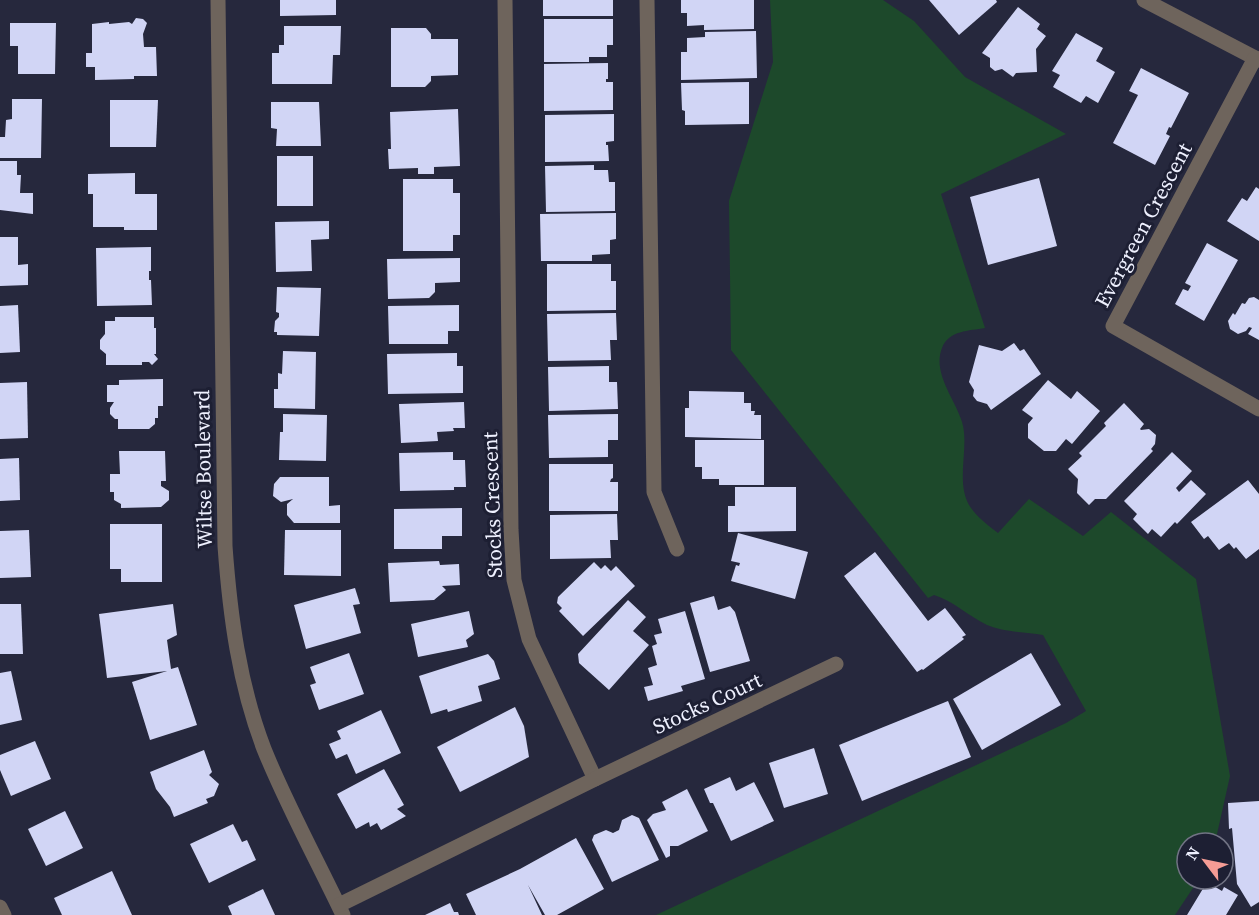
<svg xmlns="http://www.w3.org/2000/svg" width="1259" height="915" font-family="'Source Serif 4',serif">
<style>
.green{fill:#1d492b}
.building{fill:#d1d5f5}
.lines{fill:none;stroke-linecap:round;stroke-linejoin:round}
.street{stroke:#6e645c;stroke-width:15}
.labels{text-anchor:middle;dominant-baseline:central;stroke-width:6;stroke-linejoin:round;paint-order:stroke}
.street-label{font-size:21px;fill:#eef0fe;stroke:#1d1f33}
</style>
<rect width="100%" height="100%" fill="#26283d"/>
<!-- green -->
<path class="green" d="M770,0H883L914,21L965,77L1066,134L941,194L985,328C969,331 949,330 942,348C932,373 955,399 962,422C970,448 954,484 971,508C977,517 989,526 998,533L1029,499L1083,536L1111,512L1196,579L1230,776L1215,843H1187V879H1199L1175,915H656L1066,723L1086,711L1043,635C1026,632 1003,632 987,625C968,616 954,601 934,595L928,598L731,350L729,201L773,62Z"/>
<!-- building -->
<g class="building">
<path d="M280,0H336V15L280,16Z"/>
<rect x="543" y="0" width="70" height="16"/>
<path d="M681,0H754V29L704,30V25L687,26V13H681Z"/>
<path d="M929,0H996L997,2L959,35Z"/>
<path d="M1018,7L1040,24L1037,29L1046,36L1036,49L1037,72L1016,73L1013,77L1002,69L995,71L990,67V58L982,53Z"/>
<path d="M136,18L143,19L147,23L143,34L144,47H156L157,76H134V79L95,80V67H86V53H92V24L109,22V24L129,22L132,24Z"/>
<path d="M544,19H613V45H607V57H589V62H544Z"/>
<path d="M10,23H56L55,74H18V46H10Z"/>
<path d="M284,26H341L340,55H333L332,84H272V53H279V45H284Z"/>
<path d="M391,28H426L431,34V39H458V75L431,76V81L425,87H391Z"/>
<path d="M756,31L757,78L681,80V52H687V38L705,37V32Z"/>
<path d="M1076,33L1103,48L1096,61L1115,72L1098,103L1086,96L1081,103L1053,87L1060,75L1052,71Z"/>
<path d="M608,63V79H606V82H613V110L544,111V64Z"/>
<path d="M1141,68L1189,93L1171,128L1169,127L1166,134L1170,136L1155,165L1113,143L1138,95L1129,91Z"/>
<path d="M749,82V124L685,125V111L682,110L681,83Z"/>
<path d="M12,99H42L41,158H0V137H5L6,120L12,119Z"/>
<path d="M110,100H158L156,147H110Z"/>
<path d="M271,102H319L321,146H276L277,129L271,128Z"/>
<path d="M458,109L460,166L434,167V174H418V168L389,169L388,149H391L390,112Z"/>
<path d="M614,114V141L606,142V145H608L609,161L545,162V115Z"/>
<rect x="277" y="156" width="36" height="50"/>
<path d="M0,161H17V175H21L20,193H33V214L0,210Z"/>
<path d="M594,165V170H608L609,182H615V211L546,212L545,166Z"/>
<path d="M135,173V194H157V230H124V227H93V194H88V174Z"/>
<path d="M1039,178L1057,246L988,265L970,197Z"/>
<path d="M403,179H453V193H460V235H453V251H403Z"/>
<path d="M1256,187L1259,189V241L1227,221L1242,198L1247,201Z"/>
<path d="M616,213V239L610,240V254L592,255V261H541L540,214Z"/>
<path d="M329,221V239L311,240L312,271L276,272L275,222Z"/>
<path d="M0,237H18V265L28,264V285L0,286Z"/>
<path d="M1207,243L1238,260L1204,321L1175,304L1183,289L1188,291L1191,286L1185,283Z"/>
<path d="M151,247V271H149V280H151L152,305L97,306L96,248Z"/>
<path d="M460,258V282L435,283V292L429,298L388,299L387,259Z"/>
<path d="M547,264H611V281H616V310L547,311Z"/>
<path d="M277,287L321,288L319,336L277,335V332H274L275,321L279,317V313L276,312Z"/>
<path d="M1254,297L1259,300V340L1248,334L1252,328L1249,327L1246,331L1238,334L1230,329L1228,321L1233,313L1235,315L1242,303L1245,304L1249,298Z"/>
<path d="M18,305L20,352L0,353V306Z"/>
<path d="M459,305V331H448V344H389L388,306Z"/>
<path d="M616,313L617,340H610L611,360L548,361L547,314Z"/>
<path d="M115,317H154V328H156V354H154L158,359L152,365L149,362H142V365H106V354L100,349V340L105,334V321H115Z"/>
<path d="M1014,343L1020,351L1024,349L1041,374L991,410L987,404L977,401L973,396L974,390L969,382L979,345L1002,351Z"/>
<path d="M283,351L316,352L315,409L274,408V389H278V373L282,374Z"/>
<path d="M457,353V366H463V393L388,394L387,354Z"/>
<path d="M609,366V382H617L618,409L549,411L548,367Z"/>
<path d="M163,379V406H158V418H155V424L149,429H118V419H115L110,414V408L114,402H107V385H119V380Z"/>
<path d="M1048,380L1071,399L1077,391L1100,411L1072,444L1066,439L1056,451H1044L1028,438V424L1033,418L1022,410Z"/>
<path d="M27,382L28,438L0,439V383Z"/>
<path d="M689,391L744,392V403H751V411H755L754,415H761V439L685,437V408H689Z"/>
<path d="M464,402L465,428H453L454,431L437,432L438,441L401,443L399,404Z"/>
<path d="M1124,403L1144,424L1140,429L1141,430L1149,429L1156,435L1155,444L1151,449L1153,451L1106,499H1095L1089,505L1077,493L1078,479L1068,469L1082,456L1079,453L1106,426L1104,423Z"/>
<path d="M283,414L327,415L326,461L279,460L280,432H283Z"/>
<path d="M618,414V440H608V457L549,458L548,415Z"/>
<path d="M695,440H764V485H719V479H702V467H695Z"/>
<path d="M119,451H165L166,481H161V486L169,491V500L161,507L121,508V504L114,500V492H110V474H120Z"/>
<path d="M453,452V460H465L466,487H454V490L400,491L399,453Z"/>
<path d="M1172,452L1192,471L1176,488L1179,492L1191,480L1206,494L1177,524L1175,522L1161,537L1152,529L1148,534L1133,519L1137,514L1124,501Z"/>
<path d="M19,458L20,500L0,501V459Z"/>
<path d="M549,464H613V478L611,479L610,482H618V511H549Z"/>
<path d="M280,477H329V506L340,505V523H294L287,515V504L293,499L281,502L273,496L274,484Z"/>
<path d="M1248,480L1259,494V549L1246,559L1236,547L1234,549L1229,543L1219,550L1208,536L1204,539L1191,522Z"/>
<path d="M735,487H796V531L728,532V506H735Z"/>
<path d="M462,508V536H442V549H394V509Z"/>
<path d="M617,514L618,540H610L611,558L550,559V515Z"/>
<path d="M110,524H162V582H121V569H110Z"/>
<path d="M29,530L31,577L0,578V531Z"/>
<path d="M285,530H341V576L284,575Z"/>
<path d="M738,533L808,552L795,599L731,581L736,565L739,566L740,563L731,561Z"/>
<path d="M875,552L928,621L945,608L966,635L962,637L964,639L923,670L922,669L917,672L844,576Z"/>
<path d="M439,561L440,565L459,564L460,585L442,586L446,590L434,600L390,602L388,563Z"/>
<path d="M594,562L601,569L605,565L611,571L616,566L635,586L583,636L559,611L562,608L557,603L558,597Z"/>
<path d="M355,588L360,604L353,605L361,633L306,649L294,605Z"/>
<path d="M714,596L718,610L730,606L735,612L750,661L710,672L690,603Z"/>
<path d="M628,600L646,617L633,631L649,645L609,690L579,663L578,654Z"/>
<path d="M0,604H21L23,654H0Z"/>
<path d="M173,604L177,635L167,640L171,669L178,667L197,725L150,740L132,682L167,671L107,678L99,614Z"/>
<path d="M469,611L474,634L466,640L468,647L418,657L411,624Z"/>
<path d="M685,611L705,679L681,686L683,691L648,701L644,687L653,685L648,668L657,665L652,646L657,644L654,635L662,633L658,619Z"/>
<path d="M349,653L364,694L319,710L310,685L316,683L310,667Z"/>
<path d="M1031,653L1061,705L982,750L953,699Z"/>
<path d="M488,654L494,661L500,679L478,686L482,701L448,712L447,709L431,714L419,676Z"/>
<path d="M11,671L22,720L0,725V673Z"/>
<path d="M948,701L971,757L862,801L839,745Z"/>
<path d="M515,707L524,726L529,757L460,792L437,747Z"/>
<path d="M381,710L401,753L356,774L347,754L336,759L329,744L341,739L337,731Z"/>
<path d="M35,741L51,779L11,796L0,770V755Z"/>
<path d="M814,748L828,794L784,808L769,763Z"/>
<path d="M204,750L212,772L209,775L219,784L214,796L206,799L208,803L174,817L170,807L156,789L150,772Z"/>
<path d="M384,769L404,805L397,809L406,816L381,830L377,823L370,827L369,822L356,829L337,794Z"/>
<path d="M730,777L736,791L754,782L774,821L731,841L713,803H710L704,789Z"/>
<path d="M687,789L708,831L678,846H670V856L666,858L647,820L653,814L666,810L662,802Z"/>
<path d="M1259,801V902L1251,907L1237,884L1232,828L1229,829L1228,803Z"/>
<path d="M65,811L83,848L46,866L28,829Z"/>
<path d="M632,815L639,818L659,860L612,882L592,840L594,835L606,830L613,833L619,830L622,820Z"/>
<path d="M233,824L242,842L247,840L256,860L209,883L190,844Z"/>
<path d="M576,838L604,889L557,915H545L528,885L542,915H476L466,894L520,869Z"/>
<path d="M112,871L132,915H62L54,898Z"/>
<path d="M1207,882L1222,891L1224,887L1238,895L1226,915H1187Z"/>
<path d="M263,889L275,915H232L228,906Z"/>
<path d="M450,903L454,912H458L459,915H425Z"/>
</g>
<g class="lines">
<!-- street -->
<g class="street">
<path d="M218,0L225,546C230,615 239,684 264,749C287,806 317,860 343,915"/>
<path d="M505,0L511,530L514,580L529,639L595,779"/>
<path d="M647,0L654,492L677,549"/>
<path d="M1144,0L1259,60"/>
<path d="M1255,58L1113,326L1259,409"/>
<path d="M339,905L595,779L836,664"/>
<path d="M0,907L4,915"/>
</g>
</g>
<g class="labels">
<!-- street labels -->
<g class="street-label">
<text transform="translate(1143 225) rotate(-62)">Evergreen Crescent</text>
<text transform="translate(203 469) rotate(-91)">Wiltse Boulevard</text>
<text transform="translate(492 505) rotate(-92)">Stocks Crescent</text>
<text transform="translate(707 703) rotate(-25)">Stocks Court</text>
</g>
</g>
<!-- north arrow -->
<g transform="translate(1205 861) rotate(302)"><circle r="28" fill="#1d1f33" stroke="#717384" stroke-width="1.5"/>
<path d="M0-4.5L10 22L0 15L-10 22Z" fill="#f59c95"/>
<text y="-9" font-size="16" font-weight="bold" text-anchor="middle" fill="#eef0fe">N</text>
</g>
</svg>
